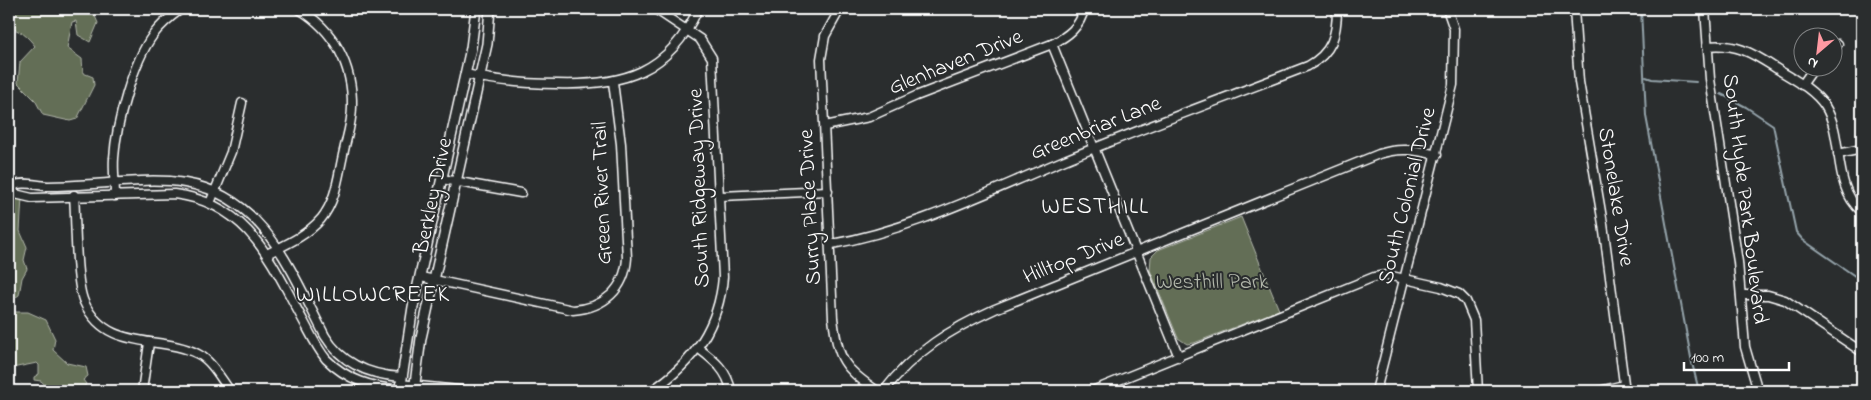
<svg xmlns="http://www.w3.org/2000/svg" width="1871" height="400" font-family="'Indie Flower',sans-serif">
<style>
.green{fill:#636e56;stroke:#b1b6aa}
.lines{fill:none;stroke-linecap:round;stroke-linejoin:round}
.stream{stroke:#95a4ab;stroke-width:2}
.minor-casing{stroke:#fff;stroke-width:11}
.tertiary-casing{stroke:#fff;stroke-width:12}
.minor{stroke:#2a2d2e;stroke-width:8}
.tertiary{stroke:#2a2d2e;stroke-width:9}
.labels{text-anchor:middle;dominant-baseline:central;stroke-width:4;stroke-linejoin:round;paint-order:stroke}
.street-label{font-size:22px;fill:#fff;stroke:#2a2d2e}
.park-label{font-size:22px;fill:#b1b6aa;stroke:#2a2d2e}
.neighbourhood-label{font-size:24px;letter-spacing:1px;fill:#fff;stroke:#2a2d2e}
</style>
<rect width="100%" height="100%" fill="#2a2d2e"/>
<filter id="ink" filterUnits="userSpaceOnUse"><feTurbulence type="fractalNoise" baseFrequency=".02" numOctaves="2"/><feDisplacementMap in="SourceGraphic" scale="10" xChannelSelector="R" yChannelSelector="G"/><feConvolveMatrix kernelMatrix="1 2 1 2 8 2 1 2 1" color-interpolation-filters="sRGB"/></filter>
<g filter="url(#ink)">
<!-- green -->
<g class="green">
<path d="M22,9H96L94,14L98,23L90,42L78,35L76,21L72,22L67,48L82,59L83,73L93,77L94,85L77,119L70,121L43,115L35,100L18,83L20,62L35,46C29,38 19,28 9,29V17Z"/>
<path d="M9,188L20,191L22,197L20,231L27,247L24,260L27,269L22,278L19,295L16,297L9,294Z"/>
<path d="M1241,217L1279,310L1194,343L1187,344L1178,338L1150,270L1151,257L1158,250Z"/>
<path d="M9,306L15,312H28L46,320L55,339L53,350L67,363L86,367L88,376L83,380L86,384L82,391H52L41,381L34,380V377L39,374V365L37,363L12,368L9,364Z"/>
</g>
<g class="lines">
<!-- stream -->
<g class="stream">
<path d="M1641,9L1646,116L1692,363L1699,391"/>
<path d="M1646,77L1652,79L1696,82"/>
<path d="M1721,94L1746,107L1773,125L1796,232L1803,240L1862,281"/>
</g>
<!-- minor casing -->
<g class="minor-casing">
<g id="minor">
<path d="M840,9L825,36L821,59L833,318C838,360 843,367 877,391"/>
<path d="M1574,9L1579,82L1603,224L1625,391"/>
<path d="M1705,9L1710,79L1738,262L1745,347L1758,391"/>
<path d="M1052,44L1179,357"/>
<path d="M1707,46C1735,43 1751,52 1774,67C1791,78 1813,88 1825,106C1845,138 1831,186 1862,212"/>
<path d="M1834,47L1838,44"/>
<path d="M465,74C496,81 525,84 557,84C623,86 669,73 698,9"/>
<path d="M1802,85L1814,68"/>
<path d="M825,126L869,117L916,96L1052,44C1068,36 1080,27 1084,9"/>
<path d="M1838,154L1862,149"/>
<path d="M442,179L521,193"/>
<path d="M74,195C76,219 75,282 84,302C107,353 160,334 198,354C212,361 221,379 230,391"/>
<path d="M115,196C115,183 113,170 114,158C116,124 133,62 153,35C161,24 170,17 181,9"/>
<path d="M721,196L828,191"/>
<path d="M210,203L231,152L242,103"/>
<path d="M832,244C911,230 985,193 1060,162C1142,128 1225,98 1308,66C1332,53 1337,35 1337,9"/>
<path d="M267,254C287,244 306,236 321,219C336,201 338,177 343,155C346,140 352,123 352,107C353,65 334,30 299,9"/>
<path d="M421,277L573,310C604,308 625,289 627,258L621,144L613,82"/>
<path d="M1741,295H1768L1785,300L1862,352"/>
<path d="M698,348C714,360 728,371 731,391"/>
<path d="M400,384L468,391"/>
<path d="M400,390C371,387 347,380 326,359C317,348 311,335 304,322C272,264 250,203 174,194L32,198L15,194L13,189L15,185C25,181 38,186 48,186C64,186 79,185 94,184C124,182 156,178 185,183C265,196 292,273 325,336C342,364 369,375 401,377"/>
<path d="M142,391L149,343"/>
<path d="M651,391C692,364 719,326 723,277L712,58L700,39L655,9"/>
<path d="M884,391C913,352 951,329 995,309L1379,154C1400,147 1416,150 1437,155"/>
<path d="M1092,391L1374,277L1387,275L1441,287L1459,294L1466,301L1474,320L1478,391"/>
<path d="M1376,391L1453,85L1454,29L1447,9"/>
<path d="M1599,391L1624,385"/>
</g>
</g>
<!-- tertiary casing -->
<g class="tertiary-casing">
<g id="tertiary">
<path d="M400,391L413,307L471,48L476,9"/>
<path d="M414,391L421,338L487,44L490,9"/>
</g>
</g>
<!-- minor -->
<use href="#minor" class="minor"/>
<!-- tertiary -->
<use href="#tertiary" class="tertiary"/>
</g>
</g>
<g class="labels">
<!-- street labels -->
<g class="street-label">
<text transform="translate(956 63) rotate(-22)">Glenhaven Drive</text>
<text transform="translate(1096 129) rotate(-22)">Greenbriar Lane</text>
<text transform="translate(700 188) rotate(-92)">South Ridgeway Drive</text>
<text transform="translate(603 193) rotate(-92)">Green River Trail</text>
<text transform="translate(434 196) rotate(-78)">Berkley Drive</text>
<text transform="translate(1408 196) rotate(-76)">South Colonial Drive</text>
<text transform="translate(1615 197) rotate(81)">Stonelake Drive</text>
<text transform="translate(1744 199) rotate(83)">South Hyde Park Boulevard</text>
<text transform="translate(811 207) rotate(-93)">Surry Place Drive</text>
<text transform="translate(1074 259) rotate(-22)">Hilltop Drive</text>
</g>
<!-- park labels -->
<g class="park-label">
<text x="1212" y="283">Westhill Park</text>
</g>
<!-- neighbourhood labels -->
<g class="neighbourhood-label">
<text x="1095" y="207">WESTHILL</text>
<text x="373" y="295">WILLOWCREEK</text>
</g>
</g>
<!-- margin -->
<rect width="1871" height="400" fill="none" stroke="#2a2d2e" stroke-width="30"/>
<rect x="15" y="15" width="1841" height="370" fill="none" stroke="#fff" stroke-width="2" filter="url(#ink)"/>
<!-- north arrow -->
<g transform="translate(1818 52) rotate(208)"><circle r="24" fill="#2a2d2e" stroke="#7f8182"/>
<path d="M0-4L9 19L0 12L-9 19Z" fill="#ff9aa2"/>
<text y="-8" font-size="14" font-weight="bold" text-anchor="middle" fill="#ffffff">N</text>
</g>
<!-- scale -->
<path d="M1684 362v8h105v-8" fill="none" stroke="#ffffff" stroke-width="2.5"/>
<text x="1691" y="362" font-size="15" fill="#ffffff" stroke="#2a2d2e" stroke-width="4" paint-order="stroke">100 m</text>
</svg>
